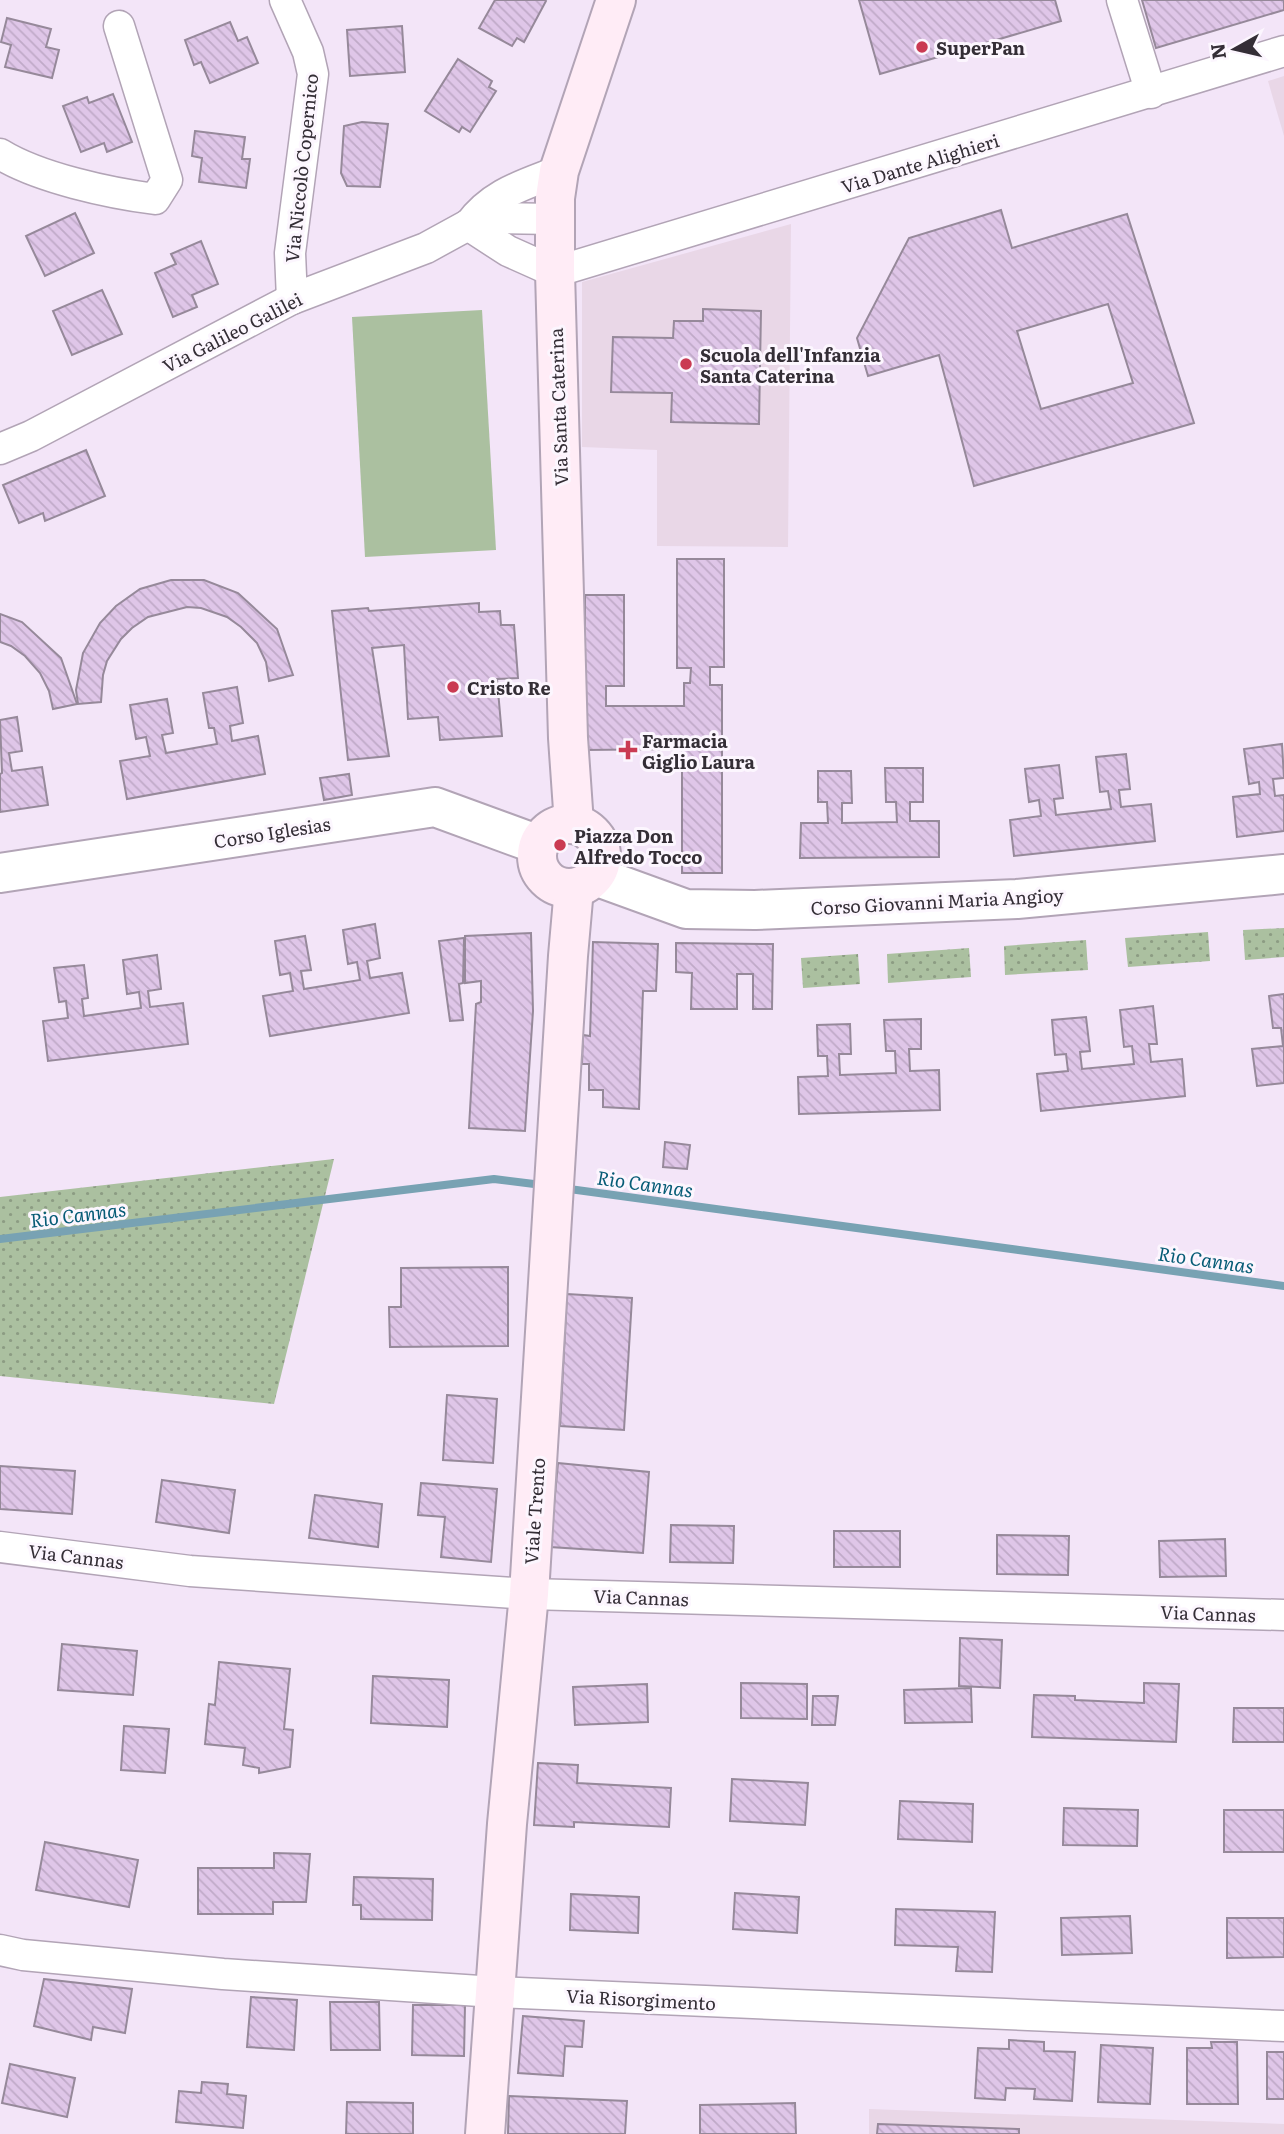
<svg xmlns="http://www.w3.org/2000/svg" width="1284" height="2134" font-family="Literata,serif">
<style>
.education{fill:#e9d7e7}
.grass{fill:url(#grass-dots)}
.pitch{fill:#abc0a0}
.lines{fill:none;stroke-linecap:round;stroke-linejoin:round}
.stream{stroke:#78a2b3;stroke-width:8}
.building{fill:url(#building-back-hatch);stroke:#96899a;stroke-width:2;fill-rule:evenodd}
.minor-casing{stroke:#b2a4b6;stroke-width:33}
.tertiary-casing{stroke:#b2a4b6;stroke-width:42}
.secondary-casing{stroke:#b2a4b6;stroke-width:42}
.minor{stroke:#fff;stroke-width:30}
.tertiary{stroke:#fff;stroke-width:38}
.secondary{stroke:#ffecf6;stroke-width:38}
.poi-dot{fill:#ca3a52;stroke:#fcf6fe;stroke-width:2.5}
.labels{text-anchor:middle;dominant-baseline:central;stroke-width:6;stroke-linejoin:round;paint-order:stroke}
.poi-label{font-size:18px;font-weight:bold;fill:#342e36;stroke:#fcf6fe;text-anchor:start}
.street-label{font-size:18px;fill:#342e36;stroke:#fcf6fe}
.water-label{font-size:19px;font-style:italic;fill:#075c76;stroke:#fcf6fe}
</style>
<defs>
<pattern id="grass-dots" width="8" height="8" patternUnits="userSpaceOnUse" patternTransform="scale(1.75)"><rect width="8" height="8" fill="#abc0a0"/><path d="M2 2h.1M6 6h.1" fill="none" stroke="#8c9c83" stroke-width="1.8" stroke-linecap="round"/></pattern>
<pattern id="building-back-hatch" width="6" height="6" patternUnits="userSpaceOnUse" patternTransform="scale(1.75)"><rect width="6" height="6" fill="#dfc6e8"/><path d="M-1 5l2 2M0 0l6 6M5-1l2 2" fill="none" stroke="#c0aac8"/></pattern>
</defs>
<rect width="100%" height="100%" fill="#f3e5f8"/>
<!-- education -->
<g class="education">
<path d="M1284,76V136L1268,81Z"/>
<path d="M791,224L788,547L657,546V450L582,447V282Z"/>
<path d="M869,2109L1284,2124V2134H869Z"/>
</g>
<!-- grass -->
<g class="grass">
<path d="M1284,928V957L1245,960L1243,930Z"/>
<path d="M1208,932L1210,961L1128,967L1125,938Z"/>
<path d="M1086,940L1088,970L1005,975L1004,946Z"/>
<path d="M969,948L971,977L888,983L887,954Z"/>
<path d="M858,954L860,984L803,988L801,958Z"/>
<path d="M334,1159L274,1404L0,1376V1197Z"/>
</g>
<!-- pitch -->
<path class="pitch" d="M482,310L496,550L365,557L352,317Z"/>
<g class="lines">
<!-- stream -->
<g class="stream">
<path d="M562,1188L1284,1286"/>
<path d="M0,1239L494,1179L542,1185"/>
</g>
</g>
<!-- building -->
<g class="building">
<path d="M495,0H545L546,1L524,42L517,38L512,46L479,28Z"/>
<path d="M859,0H1055L1061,21L880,74Z"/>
<path d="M1142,0H1284V10L1156,48Z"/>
<path d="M7,18L51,29L46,47L59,50L52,78L5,67L11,45L1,42Z"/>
<path d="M230,22L238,41L247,37L258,63L210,83L201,62L194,65L185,40Z"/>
<path d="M402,26L405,72L350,76L347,30Z"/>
<path d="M458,59L492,81L489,87L496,91L470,132L462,127L459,132L425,111Z"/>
<path d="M113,94L132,142L107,152L104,143L81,152L63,106L87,97L89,103Z"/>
<path d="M362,122L388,124L380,187L347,186L341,173L344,126Z"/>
<path d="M195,131L245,137L242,159H250L246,188L199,182L202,158L192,156Z"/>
<path d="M1001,210L1012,248L1127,214L1194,423L974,486L939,355L868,376L857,338L909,238ZM1108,304L1133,383L1041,409L1017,331Z"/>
<path d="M75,213L94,253L45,276L26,236Z"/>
<path d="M201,241L218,284L192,295L197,307L173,317L155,273L176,264L171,254Z"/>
<path d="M102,290L122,334L72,355L53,311Z"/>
<path d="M703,309L761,311L759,424L671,422L672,393L611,392L613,337L673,338L674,321H703Z"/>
<path d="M86,450L105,496L45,521L43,513L19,523L3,485Z"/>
<path d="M677,559H724V667H710V685H722V873H682V749L585,750V595H624V686H606V706H684V683H690L691,668H677Z"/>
<path d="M171,580H204L238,593L277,629L293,675L269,681L266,662L257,643L241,627L227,617L201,608L187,607L148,617L132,628L121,639L107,661L103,675L101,702L78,704L76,690L83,653L100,623L116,606L140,589Z"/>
<path d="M479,603V612L500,611L501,625H514L518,678L497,679L502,736L440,740L438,717L408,719L404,645L372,648L389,756L348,760L332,611L368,608L369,611Z"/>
<path d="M0,614L22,622L61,658L77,704L53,709L49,691L40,673L25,656L11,646L0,642Z"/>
<path d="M237,687L243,723L230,726L232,741L258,736L265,774L127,799L120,761L150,756L146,737L136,739L130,705L167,699L173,733L162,735L166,753L217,744L214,728H209L203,693Z"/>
<path d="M17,717L22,751L9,753L12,771L42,767L48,805L0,812V774L2,773L0,720Z"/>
<path d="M1282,744L1284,778L1273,779L1275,796L1284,795V831L1237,837L1233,797L1260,794L1259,782L1249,784L1244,749Z"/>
<path d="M1126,754L1130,789L1119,790L1121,807L1151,804L1155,841L1014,856L1010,820L1041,816L1039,800L1029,802L1025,769L1059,765L1063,798L1054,799L1056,815L1111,809L1108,791L1100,792L1096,757Z"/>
<path d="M885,768H923V802H910V821H939V857L800,858L801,823H828L827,802H818V771H851L852,803H842V823L897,822L896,802H886Z"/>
<path d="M349,774L352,795L324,800L320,778Z"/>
<path d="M375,924L380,958L367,961L370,978L402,973L409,1013L270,1036L263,996L293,991L290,973L280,975L275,941L305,936L311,970L301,971L304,989L360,980L357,962L348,964L343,930Z"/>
<path d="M531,933L533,1011L525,1131L469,1128L476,1004L481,1002V981L465,983V936Z"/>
<path d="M464,938L463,983L459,984L463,1020L450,1021L439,941Z"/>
<path d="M593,942L658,944L656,991H643L639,1109L603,1107V1090H589V1064H582L583,1035L590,1036Z"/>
<path d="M676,943L773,944L772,1009H753V974H737V1009H691L692,973L676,972Z"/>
<path d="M157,955L161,989L148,991L150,1007L183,1003L188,1044L48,1061L43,1021L68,1018L66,1001L59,1002L54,968L84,965L88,998L82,999L84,1016L141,1008L139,992L127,994L123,960Z"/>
<path d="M1284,994V1083L1257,1086L1252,1049L1283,1046L1281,1028H1273L1269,996Z"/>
<path d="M1153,1006L1157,1044H1149L1151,1062L1182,1059L1185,1096L1041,1111L1037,1074L1068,1071L1066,1054L1055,1055L1052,1020L1086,1017L1090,1051L1080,1052L1082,1069L1134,1064L1132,1046L1124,1047L1120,1010Z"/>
<path d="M921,1019V1049H909L910,1071L939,1070L940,1110L799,1114L798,1077L828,1076L827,1056H818L817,1025L850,1024L851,1054H839L840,1075L896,1073L895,1051H886L884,1020Z"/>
<path d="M665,1142L690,1145L687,1169L663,1167Z"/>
<path d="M508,1267V1346L390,1347L389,1307H401V1268Z"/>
<path d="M567,1294L632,1298L624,1430L560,1426Z"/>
<path d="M447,1395L497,1399L493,1463L443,1460Z"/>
<path d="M558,1463L649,1472L643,1553L550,1547Z"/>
<path d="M0,1466L75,1471L72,1514L0,1509Z"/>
<path d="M162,1480L235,1490L229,1533L156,1522Z"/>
<path d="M421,1483L497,1489L491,1562L441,1557L445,1517L418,1515Z"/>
<path d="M315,1495L382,1504L378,1547L309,1538Z"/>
<path d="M671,1525L734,1526L733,1563L670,1562Z"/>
<rect x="834" y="1531" width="66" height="36"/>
<path d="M997,1535L1069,1536L1068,1575L997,1574Z"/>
<path d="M1225,1539L1226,1576L1160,1577L1159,1541Z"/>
<path d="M960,1638L1002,1640L1000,1688L959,1686Z"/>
<path d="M62,1644L137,1651L133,1695L58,1690Z"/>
<path d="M219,1662L290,1669L284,1729L293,1730L290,1767L259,1773V1768L243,1765L245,1748L205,1744L209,1704L215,1705Z"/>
<path d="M373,1676L449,1680L447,1727L371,1723Z"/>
<path d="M741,1683L807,1684V1719L741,1718Z"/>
<path d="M1144,1683L1179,1684L1176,1742L1032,1737L1034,1695L1075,1696V1700L1144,1703Z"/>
<path d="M647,1684L648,1722L575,1725L573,1687Z"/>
<path d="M971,1688L972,1722L905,1723L904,1690Z"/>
<path d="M813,1696H838L835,1725H812Z"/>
<path d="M1234,1708H1284V1742H1233Z"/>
<path d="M124,1726L169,1729L165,1773L121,1770Z"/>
<path d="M538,1763L578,1765L577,1783L671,1788L669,1827L574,1822V1827L534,1825Z"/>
<path d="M732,1779L808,1783L805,1825L730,1821Z"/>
<path d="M900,1801L973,1804L972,1842L898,1839Z"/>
<path d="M1064,1808L1138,1810L1137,1846L1063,1845Z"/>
<rect x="1224" y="1810" width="60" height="42"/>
<path d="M45,1842L138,1860L129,1907L36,1890Z"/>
<path d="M274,1853L310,1854L306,1902H273V1914H198V1868H274Z"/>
<path d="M354,1877L433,1879L432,1920L361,1919V1905H353Z"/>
<path d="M735,1893L799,1897L797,1933L733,1929Z"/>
<path d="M571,1894L639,1897L638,1933L570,1930Z"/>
<path d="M896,1909L995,1912L992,1972L956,1971L958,1947L895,1945Z"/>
<path d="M1130,1916L1132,1953L1062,1955L1061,1918Z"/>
<path d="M1227,1918H1284V1957L1227,1958Z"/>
<path d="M44,1979L132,1989L125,2033L93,2027L91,2040L34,2026Z"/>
<path d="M251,1997L297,2000L294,2050L247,2047Z"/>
<path d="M330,2002H379L380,2050H331Z"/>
<path d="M413,2005H465L464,2056L412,2055Z"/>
<path d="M523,2016L584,2021L582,2047L565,2046L563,2076L518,2073Z"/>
<path d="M1009,2040L1044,2042V2051L1075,2052L1072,2101L1034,2099L1035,2089L1006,2088L1005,2100L975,2098L978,2048L1009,2049Z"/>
<path d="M1211,2042H1237L1238,2104H1187V2048H1212Z"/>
<path d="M1101,2045L1153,2048L1150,2104L1098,2102Z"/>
<rect x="1267" y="2052" width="17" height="47"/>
<path d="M10,2064L75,2078L67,2117L2,2103Z"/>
<path d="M202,2082L228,2084L227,2094L246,2096L243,2128L176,2122L179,2091L201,2093Z"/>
<path d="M509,2096L627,2101L625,2134H508Z"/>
<path d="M347,2102L413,2103V2134H346Z"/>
<path d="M795,2103L796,2134H700V2105Z"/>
<path d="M878,2124L1019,2129V2134H877Z"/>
</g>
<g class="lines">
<!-- minor casing -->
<g class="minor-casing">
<g id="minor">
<path d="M285,0L308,52L313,74L290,253L292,299"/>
<path d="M1122,0L1151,93"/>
<path d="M0,154C39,178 109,193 155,199L167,180L119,26"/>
<path d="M468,225L508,251L555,272L1284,51"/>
<path d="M469,225C492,193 524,185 559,171"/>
<path d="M0,449L31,436L292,299L426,248L468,225L499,218L555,219"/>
<path d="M0,1547L190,1571L529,1594L1284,1615"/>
<path d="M0,1950L23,1955L223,1974L495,1992L1284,2026"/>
</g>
</g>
<!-- tertiary casing -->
<g class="tertiary-casing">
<g id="tertiary">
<path d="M0,873L435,807L539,845"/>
<path d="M595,876L686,909L755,910L1017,899L1284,874"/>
</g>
</g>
<!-- secondary casing -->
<g class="secondary-casing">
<g id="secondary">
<circle cx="569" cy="856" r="32"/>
<path d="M574,824L568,738L555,272V198L559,171L616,0"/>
<path d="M485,2134L507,1824L529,1594L568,956L574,888"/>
</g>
</g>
<!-- minor -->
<use href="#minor" class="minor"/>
<!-- tertiary -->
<use href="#tertiary" class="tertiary"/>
<!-- secondary -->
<use href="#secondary" class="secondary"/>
</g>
<!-- markers -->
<g class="poi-dot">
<circle cx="922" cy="47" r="7"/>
<circle cx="686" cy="364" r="7"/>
<circle cx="453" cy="687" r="7"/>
<path d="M624.5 739.5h7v7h7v7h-7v7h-7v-7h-7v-7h7z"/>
<circle cx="560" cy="845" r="7"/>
</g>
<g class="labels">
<!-- poi labels -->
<g class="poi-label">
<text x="936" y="47">SuperPan</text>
<text x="700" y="354">Scuola dell'Infanzia<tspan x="700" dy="21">Santa Caterina</tspan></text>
<text x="467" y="687">Cristo Re</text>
<text x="642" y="740">Farmacia<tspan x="642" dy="21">Giglio Laura</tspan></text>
<text x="574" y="835">Piazza Don<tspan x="574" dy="21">Alfredo Tocco</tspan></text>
</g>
<!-- street labels -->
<g class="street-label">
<text transform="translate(920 163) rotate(-17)">Via Dante Alighieri</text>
<text transform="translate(301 168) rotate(-84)">Via Niccolò Copernico</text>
<text transform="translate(232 332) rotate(-27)">Via Galileo Galilei</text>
<text transform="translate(558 407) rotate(-92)">Via Santa Caterina</text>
<text transform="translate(272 832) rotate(-9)">Corso Iglesias</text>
<text transform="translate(937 901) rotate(-3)">Corso Giovanni Maria Angioy</text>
<text transform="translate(534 1511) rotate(-86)">Viale Trento</text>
<text transform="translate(76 1556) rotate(7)">Via Cannas</text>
<text transform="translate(641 1597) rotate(2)">Via Cannas</text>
<text transform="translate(1208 1613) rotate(2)">Via Cannas</text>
<text transform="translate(641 1999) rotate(3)">Via Risorgimento</text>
</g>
<!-- water labels -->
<g class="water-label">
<text transform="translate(645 1183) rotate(8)">Rio Cannas</text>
<text transform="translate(78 1214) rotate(-7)">Rio Cannas</text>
<text transform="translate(1206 1259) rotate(8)">Rio Cannas</text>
</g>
</g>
<!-- north arrow -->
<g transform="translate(1235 49) rotate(262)" stroke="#fcf6fe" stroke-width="5" paint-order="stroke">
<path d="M0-5L12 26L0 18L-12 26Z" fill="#342e36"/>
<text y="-10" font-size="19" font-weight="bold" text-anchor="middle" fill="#342e36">N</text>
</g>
</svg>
